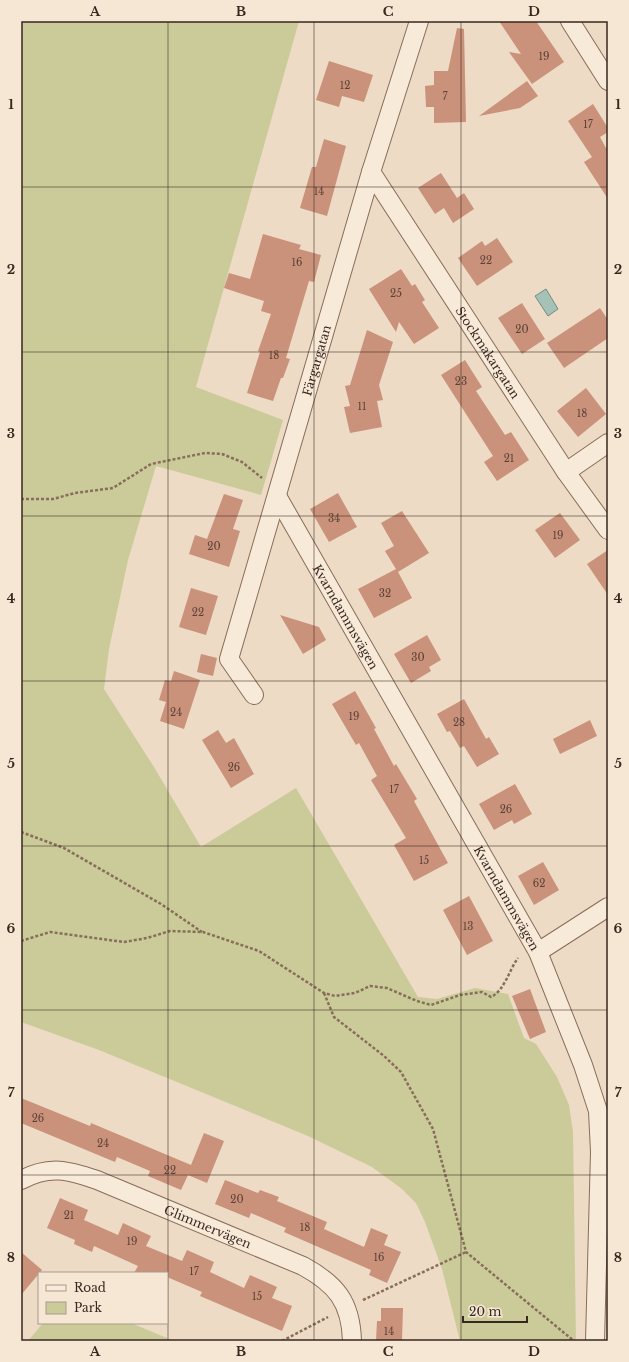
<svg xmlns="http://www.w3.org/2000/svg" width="629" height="1362" font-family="'Libre Baskerville',serif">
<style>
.green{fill:#cbca99}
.water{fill:#a6c1b5;stroke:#6d8f82}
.building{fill:#ca917b}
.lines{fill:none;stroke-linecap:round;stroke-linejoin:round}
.street-casing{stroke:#886d5b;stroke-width:20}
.path{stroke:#886d5b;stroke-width:2.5;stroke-dasharray:3 2;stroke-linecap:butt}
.street{stroke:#f8ead8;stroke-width:18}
.grid{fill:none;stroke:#38271f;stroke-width:1;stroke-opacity:0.55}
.labels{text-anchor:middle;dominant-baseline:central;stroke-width:4;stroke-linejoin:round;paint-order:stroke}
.number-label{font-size:10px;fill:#5c4236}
.street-label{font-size:12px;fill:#38271f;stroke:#f5e7d4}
.neatline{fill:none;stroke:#38271f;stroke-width:1.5}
.grid-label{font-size:13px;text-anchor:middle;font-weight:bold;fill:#38271f}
</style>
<rect width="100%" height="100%" fill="#eddbc5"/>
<!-- green -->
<g class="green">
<path d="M21,21H299L196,387L283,420L261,495L156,466L128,560L109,649L104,689L154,767L201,847L296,788L418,997L437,999L475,988L508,994L524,1038L536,1044L557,1077L569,1105L573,1132L576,1341H460L442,1269L425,1222L416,1203L402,1189L372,1167L308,1136L99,1050L21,1022Z"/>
<path d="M43,1323H131L174,1341H28Z"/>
</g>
<!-- water -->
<path class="water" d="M546,289L558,309L548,316L535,296Z"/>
<!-- building -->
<g class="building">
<path d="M499,21H536L564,62L532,84L509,52L521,54Z"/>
<path d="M457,28L464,29L466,122L434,123V107H426L425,86L434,85V71H448Z"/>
<path d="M329,61L373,75L364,102L342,96L339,107L316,100Z"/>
<path d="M527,81L538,96L520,108L479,116Z"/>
<path d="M593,104L608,128V132L600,137L606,148L608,147V199L584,162L592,157L568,121Z"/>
<path d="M324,139L346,146L327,216L300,208L312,167H316Z"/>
<path d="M441,173L457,198L464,193L474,209L453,223L444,208L435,214L418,188Z"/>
<path d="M263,234L301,245L299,249L321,255L314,282L309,281L286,358L290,359L283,378H281L273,401L247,393L260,352L258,351L271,314L261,311L264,301L224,288L229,273L250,279Z"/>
<path d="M497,238L513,262L477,286L458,258L482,241L485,246Z"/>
<path d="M401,269L412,286L415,284L425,300L422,302L439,328L414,344L399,322L396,332L369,289Z"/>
<path d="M522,303L545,339L522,354L498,318Z"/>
<path d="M600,308L608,320V338L564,368L547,343Z"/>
<path d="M367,330L393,342L379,385L383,400L377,401L382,427L350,433L344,407L350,406L345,386L350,385Z"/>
<path d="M465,360L482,387L476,391L505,435L511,432L529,460L497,481L484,462L493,456L441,375Z"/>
<path d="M586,388L606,414L578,437L557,411Z"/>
<path d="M338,493L357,527L329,542L310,509Z"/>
<path d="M224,494L243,500L233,529L240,531L229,567L189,554L195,535L207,539Z"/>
<path d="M402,511L429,553L398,572L397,570L412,598L374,618L358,589L396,569L385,551L394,546L381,523Z"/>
<path d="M560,513L580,540L555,558L535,530Z"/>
<path d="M608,550V595L587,564Z"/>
<path d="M191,588L218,596L206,635L179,627Z"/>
<path d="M280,615L319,627L326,640L303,654Z"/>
<path d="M427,635L441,660L429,667L431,671L411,683L394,654Z"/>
<path d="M201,654L217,658L213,676L197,672Z"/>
<path d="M174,671L200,680L184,729L160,721L166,702L159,700L165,680L171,681Z"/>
<path d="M355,691L376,728L374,729L394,766L396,764L417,799L414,801L448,863L414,881L394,845L406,838L371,780L377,776L359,743L356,745L332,704Z"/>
<path d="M464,699L486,739L489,737L499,754L477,767L464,746L460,748L450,731L447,732L437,714Z"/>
<path d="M590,720L597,736L560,754L553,739Z"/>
<path d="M218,730L226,743L234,738L254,774L231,788L202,740Z"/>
<path d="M515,784L532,814L514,824L512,820L494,830L479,804Z"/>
<path d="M543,862L559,890L534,905L518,876Z"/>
<path d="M469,896L493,941L467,955L443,910Z"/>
<path d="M530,989L546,1032L530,1039L512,996Z"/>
<path d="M21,1098L90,1126L91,1123L191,1165L204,1133L224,1141L207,1183L188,1175L181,1190L148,1176L150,1171L117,1157L115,1162L21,1123Z"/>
<path d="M225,1180L258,1193L260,1190L279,1197L277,1201L327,1222L324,1229L364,1247L371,1228L388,1235L384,1245L401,1252L387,1283L369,1275L371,1270L284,1232L286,1228L251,1213L249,1218L215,1204Z"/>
<path d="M60,1198L88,1210L84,1220L118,1235L123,1223L151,1236L146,1246L182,1261L187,1250L214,1262L210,1272L244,1288L250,1275L277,1287L272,1298L292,1306L282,1331L200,1296L202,1292L167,1277V1273H134L138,1266L94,1246L92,1252L74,1244L75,1240L47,1228Z"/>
<path d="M21,1252L42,1270L21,1295Z"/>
<path d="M381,1308H403L402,1341H376L377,1321H381Z"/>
</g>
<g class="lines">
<!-- street casing -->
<g class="street-casing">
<g id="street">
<path d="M570,21L608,81"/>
<path id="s1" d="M371,172L566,472L608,530"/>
<path d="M566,472L608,443"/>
<path id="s2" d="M277,496L538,952L583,1065L598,1111L600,1152L595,1341"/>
<path id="s3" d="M254,695L229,659L371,172L419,21"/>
<path d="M538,952L608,907"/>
<path id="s4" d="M21,1180C50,1165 68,1170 97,1180L303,1266C336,1284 351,1302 352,1341"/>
</g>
</g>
<!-- path -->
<g class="path">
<path d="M21,499H53L75,493L113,488L151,464L205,453L222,454L242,462L262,478"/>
<path d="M21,832L64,848L161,904L202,932"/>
<path d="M21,941L50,932L124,942L147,938L170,931L203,932L259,951L324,993L335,996L355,993L370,986L387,988L417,1001L431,1005L460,995L482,992L491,997C505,990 509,970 518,958"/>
<path d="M324,993L334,1017L384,1056L401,1072L433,1129L466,1252L574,1341"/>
<path d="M363,1300L466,1252"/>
<path d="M282,1341L328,1317"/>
</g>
<!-- street -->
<use href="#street" class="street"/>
</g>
<!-- grid -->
<path class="grid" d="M168,21V1341M314,21V1341M461,21V1341M21,187H608M21,352H608M21,516H608M21,681H608M21,846H608M21,1010H608M21,1175H608"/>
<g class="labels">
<!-- number labels -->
<g class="number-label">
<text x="544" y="56">19</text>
<text x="345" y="85">12</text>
<text x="445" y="96">7</text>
<text x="588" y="124">17</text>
<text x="319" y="191">14</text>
<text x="486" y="260">22</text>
<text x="297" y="262">16</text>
<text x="396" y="293">25</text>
<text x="522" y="329">20</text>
<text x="274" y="355">18</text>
<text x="461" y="381">23</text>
<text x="362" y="406">11</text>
<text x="582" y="413">18</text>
<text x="509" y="458">21</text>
<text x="334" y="518">34</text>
<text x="558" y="535">19</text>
<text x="214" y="546">20</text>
<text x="385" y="593">32</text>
<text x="198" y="612">22</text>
<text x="418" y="657">30</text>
<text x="176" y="712">24</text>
<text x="354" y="716">19</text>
<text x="459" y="722">28</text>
<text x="234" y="767">26</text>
<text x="394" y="789">17</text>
<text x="506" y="809">26</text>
<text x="424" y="860">15</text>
<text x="539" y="883">62</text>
<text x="468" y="926">13</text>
<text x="38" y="1118">26</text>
<text x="103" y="1143">24</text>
<text x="170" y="1170">22</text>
<text x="237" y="1199">20</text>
<text x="69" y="1215">21</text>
<text x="305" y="1227">18</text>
<text x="132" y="1241">19</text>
<text x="379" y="1257">16</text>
<text x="194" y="1271">17</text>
<text x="257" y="1296">15</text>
<text x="389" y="1331">14</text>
</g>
<!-- street labels -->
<g class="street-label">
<text stroke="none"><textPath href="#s1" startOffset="215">Stockmakargatan</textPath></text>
<text stroke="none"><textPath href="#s3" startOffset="355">Färgargatan</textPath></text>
<text stroke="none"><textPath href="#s2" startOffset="139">Kvarndammsvägen</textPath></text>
<text stroke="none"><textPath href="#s2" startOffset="463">Kvarndammsvägen</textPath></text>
<text stroke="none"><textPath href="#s4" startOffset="199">Glimmervägen</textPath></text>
</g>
</g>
<!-- border -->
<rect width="629" height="1362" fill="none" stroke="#f5e7d4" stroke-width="44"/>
<!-- legend -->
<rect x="38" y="1272" width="130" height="52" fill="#f5e7d4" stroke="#a99a8c"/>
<rect x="46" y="1285" width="20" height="6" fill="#f8ead8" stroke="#a99a8c"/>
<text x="74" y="1292" font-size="12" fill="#38271f">Road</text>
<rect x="46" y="1302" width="20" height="12" fill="#cbca99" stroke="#a99a8c"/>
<text x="74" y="1312" font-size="12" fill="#38271f">Park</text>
<!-- scale -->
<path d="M463 1316v6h64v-6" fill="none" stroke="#38271f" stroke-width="2"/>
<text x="469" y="1316" font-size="12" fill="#38271f" stroke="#f5e7d4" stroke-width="3" paint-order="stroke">20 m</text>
<rect x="22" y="22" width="585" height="1318" class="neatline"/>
<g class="grid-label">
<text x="95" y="16">A</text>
<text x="241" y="16">B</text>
<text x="388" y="16">C</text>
<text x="534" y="16">D</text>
<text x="11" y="109">1</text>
<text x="618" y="109">1</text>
<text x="11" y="274">2</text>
<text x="618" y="274">2</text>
<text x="11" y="438">3</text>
<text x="618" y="438">3</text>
<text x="11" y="603">4</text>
<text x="618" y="603">4</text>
<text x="11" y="768">5</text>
<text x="618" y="768">5</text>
<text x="11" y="933">6</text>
<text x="618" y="933">6</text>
<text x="11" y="1097">7</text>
<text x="618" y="1097">7</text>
<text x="11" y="1262">8</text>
<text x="618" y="1262">8</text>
<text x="95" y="1356">A</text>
<text x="241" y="1356">B</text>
<text x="388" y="1356">C</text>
<text x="534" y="1356">D</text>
</g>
</svg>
